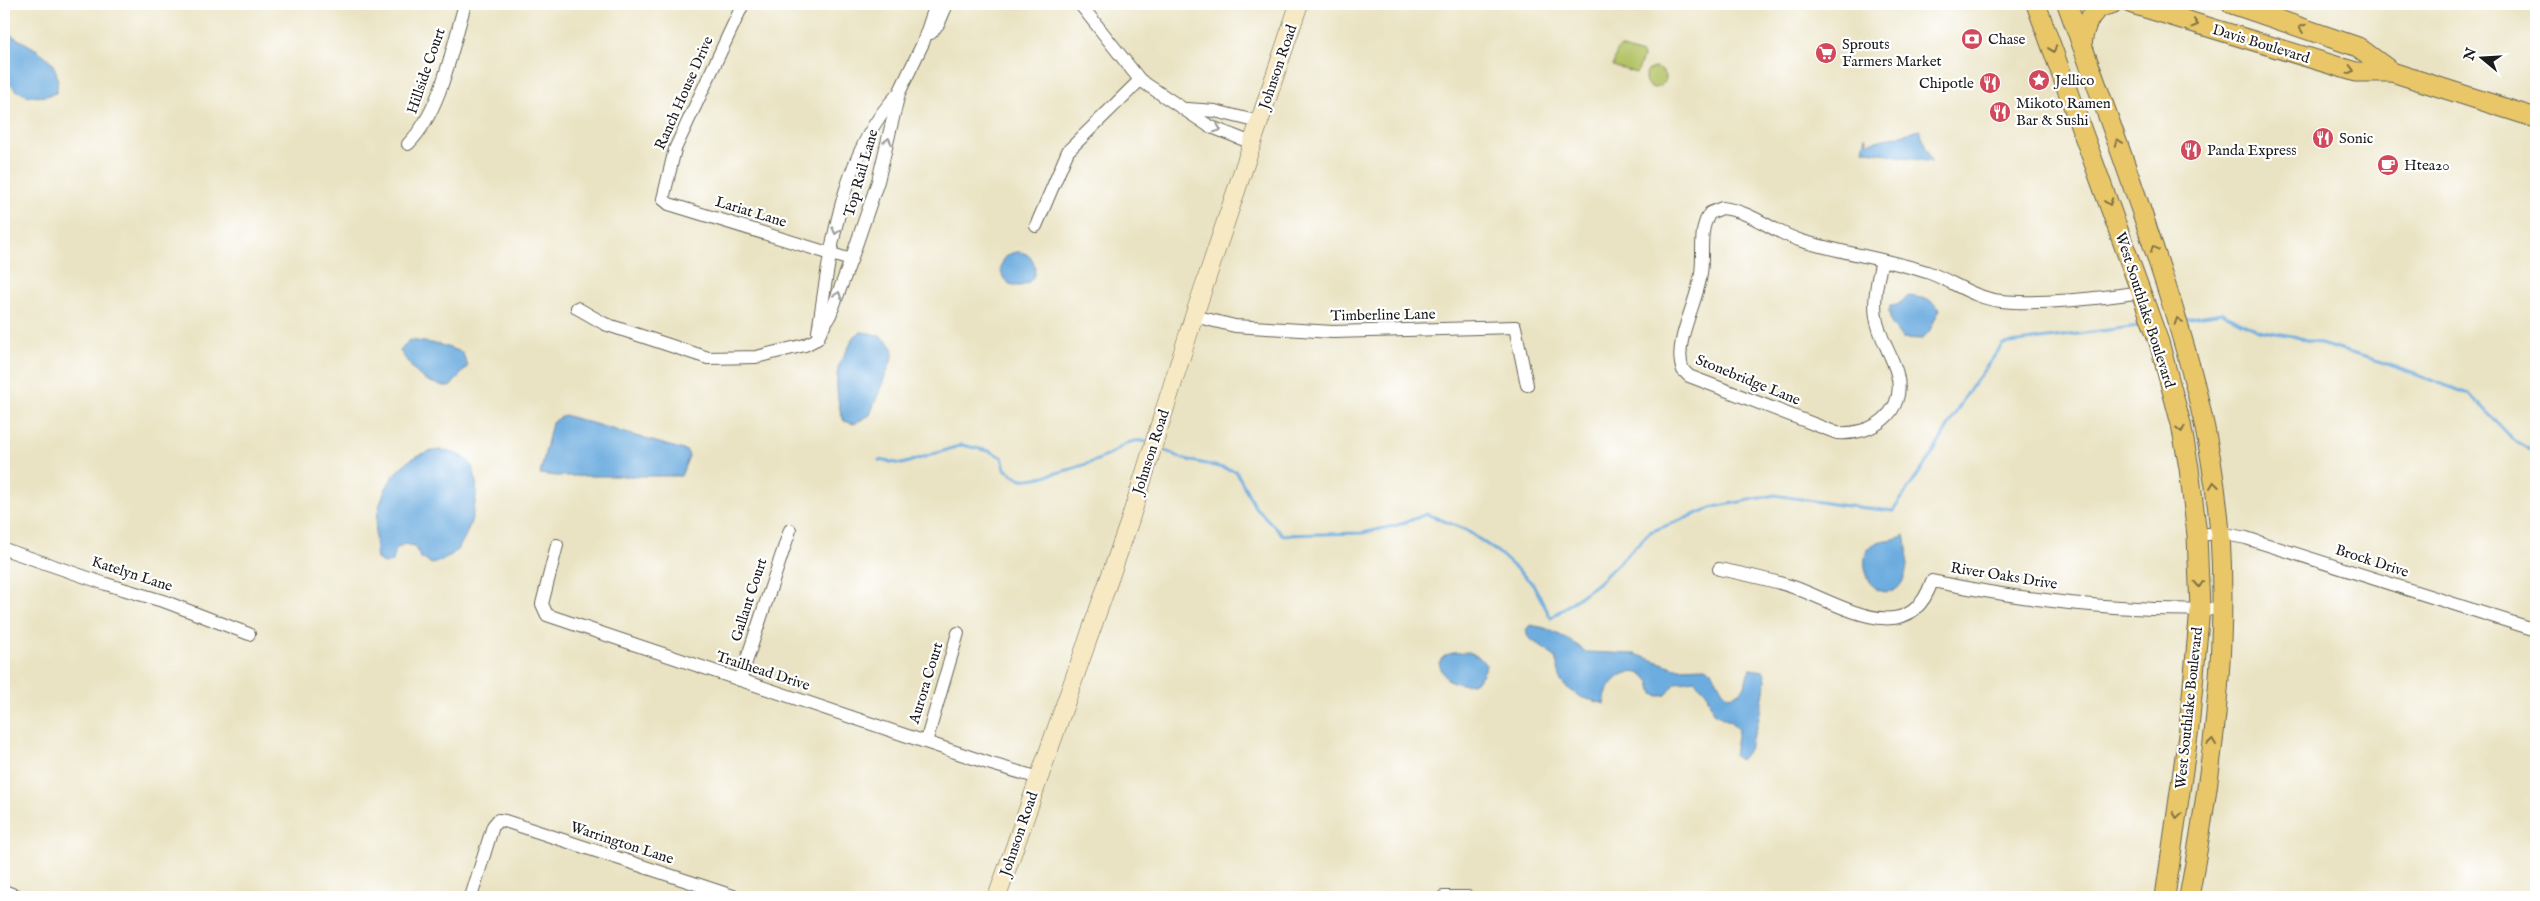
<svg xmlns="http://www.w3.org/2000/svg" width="2540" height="901" font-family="'IM FELL English',serif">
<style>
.green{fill:#b4c366;stroke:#687041}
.water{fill:#6cacdf;stroke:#44647e}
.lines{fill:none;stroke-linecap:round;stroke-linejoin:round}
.stream{stroke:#6cacdf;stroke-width:3}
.street-casing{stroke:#646256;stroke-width:14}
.secondary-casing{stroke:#646256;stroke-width:19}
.primary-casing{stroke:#646256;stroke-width:21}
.street{stroke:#fff;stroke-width:12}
.secondary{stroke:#f6e9c3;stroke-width:18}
.primary{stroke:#e9c769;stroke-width:19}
.oneway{stroke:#827242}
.oneway2{stroke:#999}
.labels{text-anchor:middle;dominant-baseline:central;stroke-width:4.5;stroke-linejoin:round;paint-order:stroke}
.poi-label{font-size:15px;fill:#1c1c1c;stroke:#fff;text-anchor:start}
.street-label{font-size:15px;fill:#1c1c1c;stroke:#fff}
</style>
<rect width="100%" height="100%" fill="#fff"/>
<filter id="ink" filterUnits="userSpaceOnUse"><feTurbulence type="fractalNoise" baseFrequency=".02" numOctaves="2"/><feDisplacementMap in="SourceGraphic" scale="10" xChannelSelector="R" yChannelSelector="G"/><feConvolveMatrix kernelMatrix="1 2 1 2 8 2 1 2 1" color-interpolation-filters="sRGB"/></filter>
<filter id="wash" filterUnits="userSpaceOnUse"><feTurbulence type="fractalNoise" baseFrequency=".0096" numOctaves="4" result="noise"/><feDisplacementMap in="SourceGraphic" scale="20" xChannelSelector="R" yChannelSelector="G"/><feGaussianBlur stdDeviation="1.12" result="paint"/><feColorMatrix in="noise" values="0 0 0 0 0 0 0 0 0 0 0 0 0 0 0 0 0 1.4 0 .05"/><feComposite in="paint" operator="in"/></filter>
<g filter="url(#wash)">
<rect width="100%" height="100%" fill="#eae3c3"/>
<!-- green -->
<g class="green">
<path d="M1620,47L1642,54L1643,57L1637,73L1613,66L1617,50Z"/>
<circle cx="1655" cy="78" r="10"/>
</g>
<!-- water -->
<g class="water">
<path d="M4,30C27,48 66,54 56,93C36,101 12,96 4,73C0,62 4,43 4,30Z"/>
<path d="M1920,130L1931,162L1863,150L1866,136L1868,143Z"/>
<circle cx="1018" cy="269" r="17"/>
<path d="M1909,296L1928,299L1940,309L1929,332L1922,339L1902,338L1891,323L1889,312L1890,306L1897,305Z"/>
<path d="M861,332C875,333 882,336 892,346L893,356L870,415L854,424L844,421C837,407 834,375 840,362C845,353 850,347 853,337Z"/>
<path d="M409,340L438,344L462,352L468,366L450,387C420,382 417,375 400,351Z"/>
<path d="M564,415L687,451L689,456L681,476H556L540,474L552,423Z"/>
<path d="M440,450C448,452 459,453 466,459C487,477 472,533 456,551C449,558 442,561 432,564L421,558L414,546L404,544L396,549L393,561L385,564L377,559C369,514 387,454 440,450Z"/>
<path d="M1905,535C1910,555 1910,602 1877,590C1864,579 1857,550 1878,542C1887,539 1896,540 1905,535Z"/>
<path d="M1530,625L1545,628L1570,640L1586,652L1635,654L1676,668L1706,667C1718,673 1718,690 1729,696C1751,692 1743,680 1750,669L1764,671L1766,680C1762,701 1756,746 1740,760L1734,756L1738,730L1731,722L1713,713L1706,692L1694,680L1676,683L1666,695L1659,696L1653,694L1650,682L1644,675C1624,665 1603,685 1605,704L1580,697L1565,686L1561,681L1555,657L1528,637L1526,630Z"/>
<path d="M1468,652L1479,657L1486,665C1483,683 1465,689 1449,680C1444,677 1441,669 1439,663C1445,651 1456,653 1468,652Z"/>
</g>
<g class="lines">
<!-- stream -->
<g class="stream">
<path d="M2184,319L2222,313L2258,330L2293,336L2382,362L2469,394L2514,440L2536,454"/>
<path d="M1159,448L1184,459L1236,471L1255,507L1283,535L1362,533L1398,525L1427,514L1466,530L1499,553L1533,584L1551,618L1598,583L1650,532L1714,507L1775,495L1839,505L1893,511L1933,453L1966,395L2003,344L2146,325"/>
<path d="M879,460L902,464L962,445L989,451L1002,457L1005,469C1010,472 1016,478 1022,479C1035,481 1090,464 1104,457C1119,450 1131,435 1149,443"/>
</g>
</g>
</g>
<g filter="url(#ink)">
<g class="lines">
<!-- street casing -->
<g class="street-casing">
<g id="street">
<path d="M743,4L675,149L663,199L669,204L851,260"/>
<path d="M1080,4L1140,80L1209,126L1252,143"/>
<path d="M931,33L939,23L947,4"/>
<path d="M1187,109L1215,111L1259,122"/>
<path d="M408,144C441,112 452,48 465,4"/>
<path d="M1036,226L1068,151L1140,80"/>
<path d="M1882,260C1878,278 1873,298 1876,317C1879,338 1892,354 1897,374C1907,413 1871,436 1837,433L1689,376L1683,370C1672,344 1698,302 1701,273C1704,254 1698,230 1710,213L1722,208C1752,211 1774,233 1802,241C1843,253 1886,259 1927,272C1953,281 1973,298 2001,301C2040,305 2102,298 2141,292"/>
<path d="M577,308L605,324L708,358L756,357L805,345L817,339"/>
<path d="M1194,316L1235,326L1333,332L1515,327L1527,385"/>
<path d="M818,332C830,253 841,153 898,94"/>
<path d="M817,339L830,315L851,260L878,181L899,93L923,43L936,4"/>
<path d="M2197,535L2220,533L2246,538L2536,630"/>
<path d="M557,545L542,604L547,615L988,763L1039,778"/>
<path d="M4,549L106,584L166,602L249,634"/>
<path d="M1719,569C1744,574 1769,579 1793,587C1839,603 1909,652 1932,581C2027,601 2125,612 2221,609"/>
<path d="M740,680L790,530"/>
<path d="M926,742L958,633"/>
<path d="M4,891L20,897"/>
<path d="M471,897L493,826L498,820L505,821L736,897"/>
<path d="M1443,897H1468"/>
</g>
</g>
<!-- secondary casing -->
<g class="secondary-casing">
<path id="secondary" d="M997,897L1129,523L1194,316L1299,4"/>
</g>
<!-- primary casing -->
<g class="primary-casing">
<g id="primary">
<path d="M2036,4L2159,342L2181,424L2189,468L2197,535L2200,609L2189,728L2165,897"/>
<path d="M2067,4C2098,89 2130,174 2158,261C2188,352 2213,438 2220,534C2228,656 2211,778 2189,897"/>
<path d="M2132,4L2356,72H2392"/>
<path d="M2232,4L2358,47L2392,72L2536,118"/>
<path d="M2082,45C2084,26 2091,6 2112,4"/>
</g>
</g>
<!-- street -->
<use href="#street" class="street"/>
<!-- secondary -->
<use href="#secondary" class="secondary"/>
<!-- primary -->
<use href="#primary" class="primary"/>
</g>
<!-- one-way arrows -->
<defs><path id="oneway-chevron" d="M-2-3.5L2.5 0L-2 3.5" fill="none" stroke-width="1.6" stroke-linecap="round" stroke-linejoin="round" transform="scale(1.25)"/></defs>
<g class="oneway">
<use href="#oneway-chevron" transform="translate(2195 24) rotate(17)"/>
<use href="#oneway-chevron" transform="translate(2302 28) rotate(-161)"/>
<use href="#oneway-chevron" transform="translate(2053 49) rotate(70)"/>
<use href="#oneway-chevron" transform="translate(2351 70) rotate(14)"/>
<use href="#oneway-chevron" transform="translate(2118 142) rotate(-110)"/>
<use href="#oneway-chevron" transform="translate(2109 202) rotate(70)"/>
<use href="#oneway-chevron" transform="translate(2154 249) rotate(-108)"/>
<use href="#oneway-chevron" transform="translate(2178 321) rotate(-108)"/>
<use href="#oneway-chevron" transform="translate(2181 429) rotate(79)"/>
<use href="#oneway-chevron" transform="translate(2214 485) rotate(-97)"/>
<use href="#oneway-chevron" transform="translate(2199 584) rotate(87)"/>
<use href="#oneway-chevron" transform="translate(2212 742) rotate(-83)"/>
<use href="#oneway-chevron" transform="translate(2177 815) rotate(98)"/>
</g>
<g class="oneway2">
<use href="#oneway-chevron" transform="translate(1218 129) rotate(21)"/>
<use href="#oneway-chevron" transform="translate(888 141) rotate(-77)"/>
<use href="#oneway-chevron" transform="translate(836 231) rotate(104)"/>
<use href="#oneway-chevron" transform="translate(838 295) rotate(-69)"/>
</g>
</g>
<!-- icons -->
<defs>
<g id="bank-disc" transform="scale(1.125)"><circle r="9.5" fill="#d1495b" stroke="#fff"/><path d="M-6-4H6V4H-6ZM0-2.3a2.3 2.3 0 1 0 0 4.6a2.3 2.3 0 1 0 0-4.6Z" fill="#fff"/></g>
<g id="supermarket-disc" transform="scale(1.125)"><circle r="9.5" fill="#d1495b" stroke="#fff"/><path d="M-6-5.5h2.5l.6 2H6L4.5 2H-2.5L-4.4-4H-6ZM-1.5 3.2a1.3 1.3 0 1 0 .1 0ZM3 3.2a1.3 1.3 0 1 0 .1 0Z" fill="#fff"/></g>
<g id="sight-disc" transform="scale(1.125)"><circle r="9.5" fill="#d1495b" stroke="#fff"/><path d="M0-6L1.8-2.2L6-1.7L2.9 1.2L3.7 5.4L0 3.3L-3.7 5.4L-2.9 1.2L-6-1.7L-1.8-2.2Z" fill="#fff"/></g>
<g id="restaurant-disc" transform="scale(1.125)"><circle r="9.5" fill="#d1495b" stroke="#fff"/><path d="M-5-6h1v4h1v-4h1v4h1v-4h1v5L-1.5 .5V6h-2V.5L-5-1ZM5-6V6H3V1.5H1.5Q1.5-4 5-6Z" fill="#fff"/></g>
<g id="cafe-disc" transform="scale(1.125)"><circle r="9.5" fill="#d1495b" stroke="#fff"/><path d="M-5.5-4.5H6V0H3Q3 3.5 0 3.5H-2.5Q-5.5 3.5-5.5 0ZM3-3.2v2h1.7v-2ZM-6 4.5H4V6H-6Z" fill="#fff"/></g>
</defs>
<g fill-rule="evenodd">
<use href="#bank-disc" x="1972" y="39"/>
<use href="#supermarket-disc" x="1826" y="53"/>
<use href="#sight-disc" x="2039" y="80"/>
<use href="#restaurant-disc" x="1990" y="83"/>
<use href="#restaurant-disc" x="2000" y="112"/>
<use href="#restaurant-disc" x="2323" y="138"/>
<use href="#restaurant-disc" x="2191" y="150"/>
<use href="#cafe-disc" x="2388" y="165"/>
</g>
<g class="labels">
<!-- poi labels -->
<g class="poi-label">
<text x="1988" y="39">Chase</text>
<text x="1842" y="44">Sprouts<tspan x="1842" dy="17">Farmers Market</tspan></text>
<text x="2055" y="80">Jellico</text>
<text x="1974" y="83" text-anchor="end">Chipotle</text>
<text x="2016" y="103">Mikoto Ramen<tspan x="2016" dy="17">Bar &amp; Sushi</tspan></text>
<text x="2339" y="138">Sonic</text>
<text x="2207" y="150">Panda Express</text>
<text x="2404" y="165">Htea20</text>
</g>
<!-- street labels -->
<g class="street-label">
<text transform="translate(2261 44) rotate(17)">Davis Boulevard</text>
<text transform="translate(1278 67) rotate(-71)">Johnson Road</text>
<text transform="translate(426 71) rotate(-71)">Hillside Court</text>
<text transform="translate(684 93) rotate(-66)">Ranch House Drive</text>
<text transform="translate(861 173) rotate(-74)">Top Rail Lane</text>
<text transform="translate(751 212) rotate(17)">Lariat Lane</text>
<text transform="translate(2145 310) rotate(72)">West Southlake Boulevard</text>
<text transform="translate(1383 315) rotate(-1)">Timberline Lane</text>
<text transform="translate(1748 380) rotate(22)">Stonebridge Lane</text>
<text transform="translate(1151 452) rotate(-72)">Johnson Road</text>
<text transform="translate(2372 561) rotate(18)">Brock Drive</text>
<text transform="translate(132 574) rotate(18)">Katelyn Lane</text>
<text transform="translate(2004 576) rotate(9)">River Oaks Drive</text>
<text transform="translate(749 600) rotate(-72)">Gallant Court</text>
<text transform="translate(763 671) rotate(18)">Trailhead Drive</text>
<text transform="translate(926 683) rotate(-73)">Aurora Court</text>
<text transform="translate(2189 708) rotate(-84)">West Southlake Boulevard</text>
<text transform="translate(1019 834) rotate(-71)">Johnson Road</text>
<text transform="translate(622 843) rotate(18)">Warrington Lane</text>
</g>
</g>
<!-- margin -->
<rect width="2540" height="901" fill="none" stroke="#fff" stroke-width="20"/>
<!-- north arrow -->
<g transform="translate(2482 58) rotate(288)" stroke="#ffffff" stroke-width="4" paint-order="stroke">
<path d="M0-4L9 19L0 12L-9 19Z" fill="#1c1c1c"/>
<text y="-8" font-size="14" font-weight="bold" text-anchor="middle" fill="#1c1c1c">N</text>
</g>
</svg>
